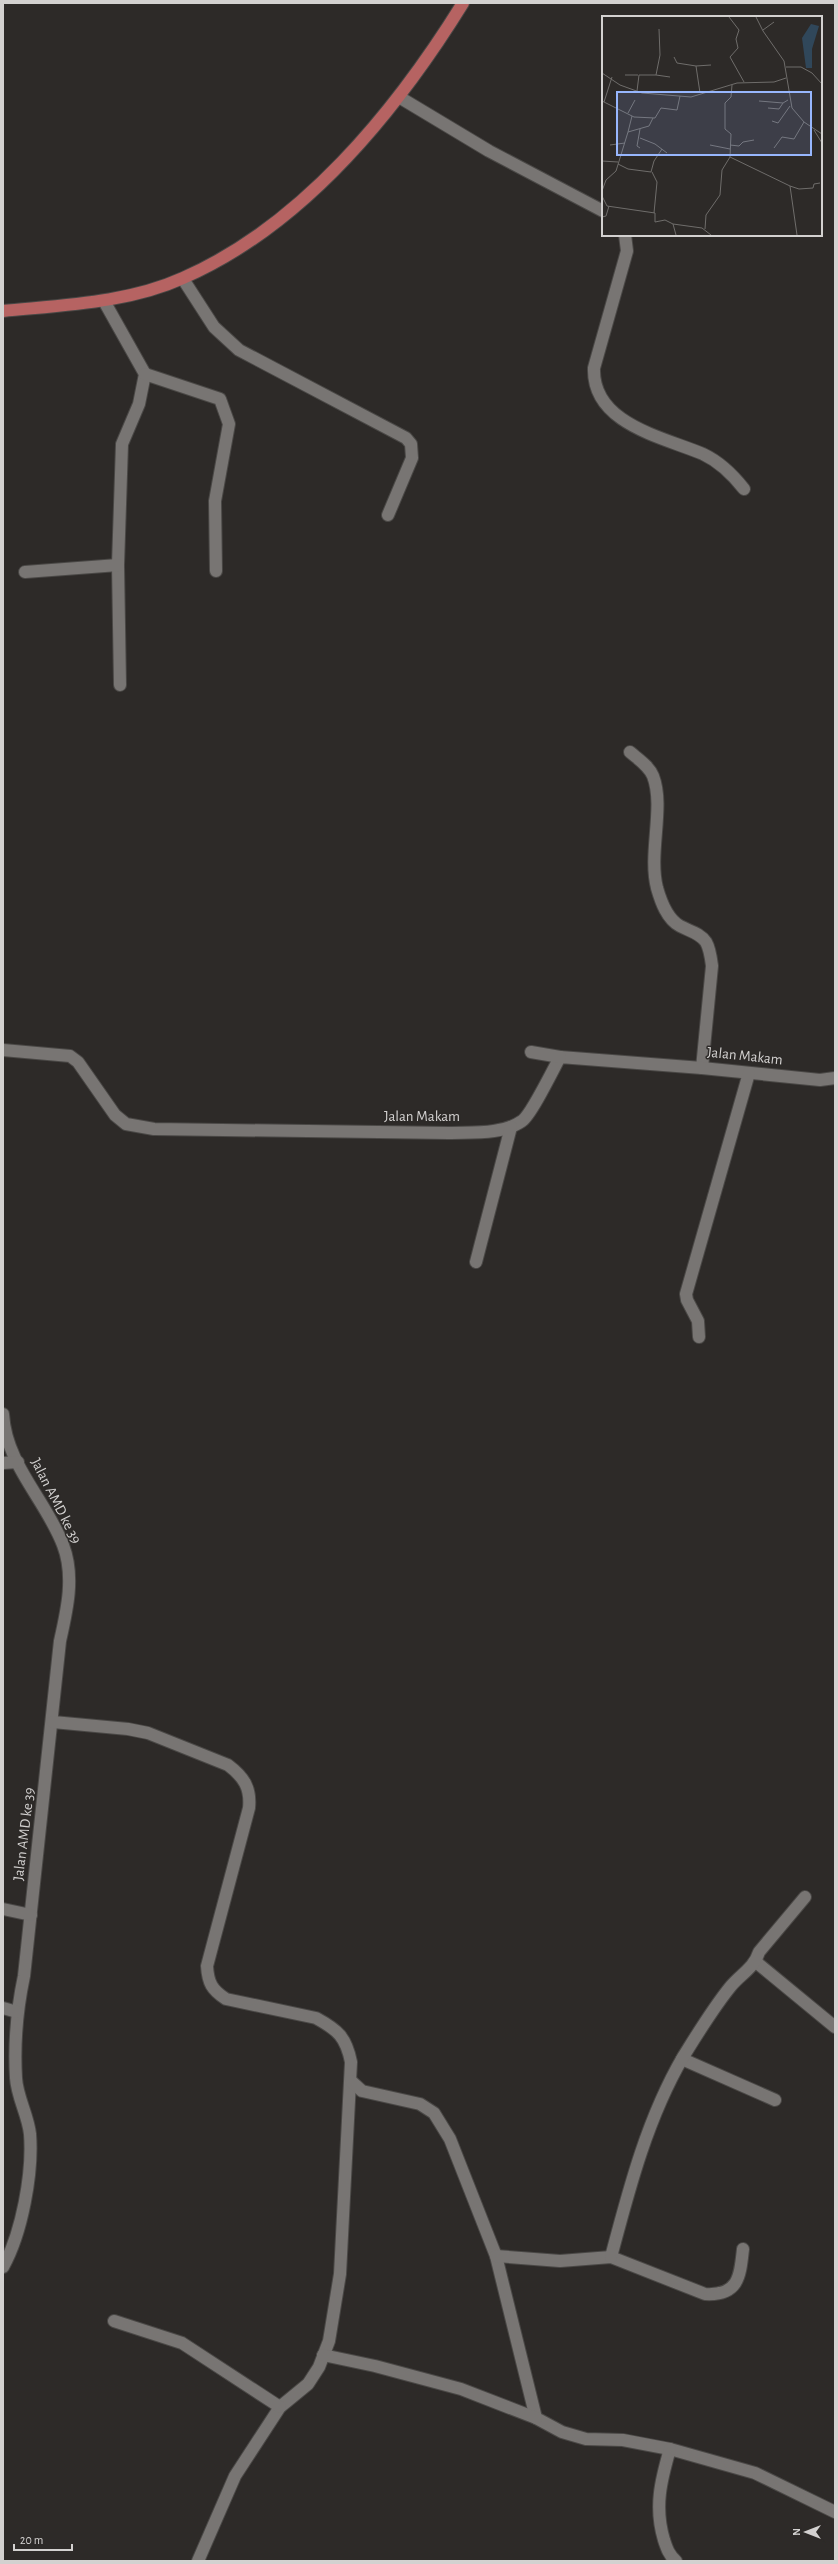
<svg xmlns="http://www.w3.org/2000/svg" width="838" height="2564" font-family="'Alegreya Sans',sans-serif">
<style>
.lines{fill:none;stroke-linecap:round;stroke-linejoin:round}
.minor-casing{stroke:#4a4846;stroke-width:14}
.major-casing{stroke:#4a4846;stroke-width:14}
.minor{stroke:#787573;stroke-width:12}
.major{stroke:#b66362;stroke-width:12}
.labels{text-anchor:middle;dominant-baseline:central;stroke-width:3;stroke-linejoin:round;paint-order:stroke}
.street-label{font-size:15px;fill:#d3d1d0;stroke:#2d2a28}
.inset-road{fill:none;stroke:#6f6d6b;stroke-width:1}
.view{fill:#97b6fd;fill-opacity:0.15;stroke:#97b6fd;stroke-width:2}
.inset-edge{fill:none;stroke:#d3d1d0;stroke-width:2}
</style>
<rect width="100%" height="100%" fill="#2d2a28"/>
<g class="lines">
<!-- minor casing -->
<g class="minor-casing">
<g id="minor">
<path d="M399,97L489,151L603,211"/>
<path d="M625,235L627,251L594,368C592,424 663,437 703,454C720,462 733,475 744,489"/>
<path d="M183,279L214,327L239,350L406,438L411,444L412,458L388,515"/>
<path d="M104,301L145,374L139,404L122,444L118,565L120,685"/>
<path d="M145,374L220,399L229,424L215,501L216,571"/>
<path d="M25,572L118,565"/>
<path d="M630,752C638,759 649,766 653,776C665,807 648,853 657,888C661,902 667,919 680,926C689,931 700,933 706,942C710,949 711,958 712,966L702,1068"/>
<path d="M3,1050L70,1056L78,1062L115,1115L126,1124L154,1129L449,1133C471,1132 502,1135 522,1121C531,1115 553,1070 560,1057L702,1068L820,1080L835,1078"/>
<path d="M531,1052L560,1057"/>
<path d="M476,1262L511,1127"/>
<path d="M699,1337L698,1321L687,1300L686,1294L749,1073"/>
<path d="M3,1414C6,1465 46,1500 63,1545C75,1576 67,1610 60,1641L24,1976C17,2009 14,2044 16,2078C17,2097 28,2115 30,2134C33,2173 22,2233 3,2267"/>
<path d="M3,1463L18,1462"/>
<path d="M53,1722L128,1729L148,1733L228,1765C244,1777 251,1788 249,1808L207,1966C208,1983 212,1990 226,1999L316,2018C338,2030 346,2037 351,2062L340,2274L329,2341L319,2367L308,2384L280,2407L235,2476L198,2561"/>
<path d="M3,1909L31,1915"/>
<path d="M756,1962L835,2027"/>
<path d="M3,2008L17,2012"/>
<path d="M682,2059L775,2100"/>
<path d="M351,2081L362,2091L420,2104L434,2113L450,2139L496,2256L536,2418L562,2432L586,2439L623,2440L670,2449L755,2473L835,2512"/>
<path d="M496,2256L560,2261L611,2257L705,2294C739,2296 740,2276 743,2249"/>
<path d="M611,2257C629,2189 647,2119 683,2057C698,2033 713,2008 731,1986C741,1974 754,1968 759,1952L805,1897"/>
<path d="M114,2321L182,2343L280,2407"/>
<path d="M323,2355L375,2366L461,2389L536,2418"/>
<path d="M670,2449C661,2480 654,2507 664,2540C667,2549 669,2555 676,2561"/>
</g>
</g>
<!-- major casing -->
<g class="major-casing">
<path id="major" d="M3,311C63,305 128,303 183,278C302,226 396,111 463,3"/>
</g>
<!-- minor -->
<use href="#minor" class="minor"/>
<!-- major -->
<use href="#major" class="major"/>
</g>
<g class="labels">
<!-- street labels -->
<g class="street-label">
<text transform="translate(745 1056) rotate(6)">Jalan Makam</text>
<text x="422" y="1116">Jalan Makam</text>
<text transform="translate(56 1501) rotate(63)">Jalan AMD ke 39</text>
<text transform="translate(24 1834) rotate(-83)">Jalan AMD ke 39</text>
</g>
</g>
<!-- overview -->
<g transform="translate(602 16)">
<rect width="220" height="220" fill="#2d2a28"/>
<path d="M209,8L217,10L210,33V52H204L200,22Z" fill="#30475a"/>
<path class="inset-road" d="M127,1L137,14L134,23L136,32L128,41L142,66M154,1L161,15L182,45L190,92L202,106L220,118M161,14L172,6M72,41L75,47L94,50L98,77M94,50L109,49M184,51H199L210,57L220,68M0,57L18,69L40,77L89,81L135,67L172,66L184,62M23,59H36M54,59L68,61M35,75L37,59H54L58,39L57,13M0,85L32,101L53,102L59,92L75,94L78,80M157,85L181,87L186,84M2,86L10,61M166,92L177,93L181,87M26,97L33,84M170,105L176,107L188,90M38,113L35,130L38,132M212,114L220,127M26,116L30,100M38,122L53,128L65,137M8,129L23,127M108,129L128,133M128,129L137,130L141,126L152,124M172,132L180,121L192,123L202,106M128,141L188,170L195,219M0,145L16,146M16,148L26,153L49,156L52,145L60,133M50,156L55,166L52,197M188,170L197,173L211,172L212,168L218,167M0,175L4,164L14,155L26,116L47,110L51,102M0,180L5,190L53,197V206L63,204L71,208L74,219M0,201L4,200L7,190M71,208L100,212L109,219M103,213L104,199L118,179L120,154L128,141L129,118L123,113V87L129,81L130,69"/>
<path class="view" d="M15,76H209V139H15Z"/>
<rect width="220" height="220" class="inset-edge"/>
</g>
<!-- border -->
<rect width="838" height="2564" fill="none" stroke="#d3d1d0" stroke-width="8"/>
<!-- north arrow -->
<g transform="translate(806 2532) rotate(270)" stroke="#2d2a28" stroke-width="3" paint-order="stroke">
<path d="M0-3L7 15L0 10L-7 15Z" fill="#d3d1d0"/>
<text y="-6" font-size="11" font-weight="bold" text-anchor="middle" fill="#d3d1d0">N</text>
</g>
<!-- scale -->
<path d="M14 2544v6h58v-6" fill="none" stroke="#d3d1d0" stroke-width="2"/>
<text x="20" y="2544" font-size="12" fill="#d3d1d0" stroke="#2d2a28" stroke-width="3" paint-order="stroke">20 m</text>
</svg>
